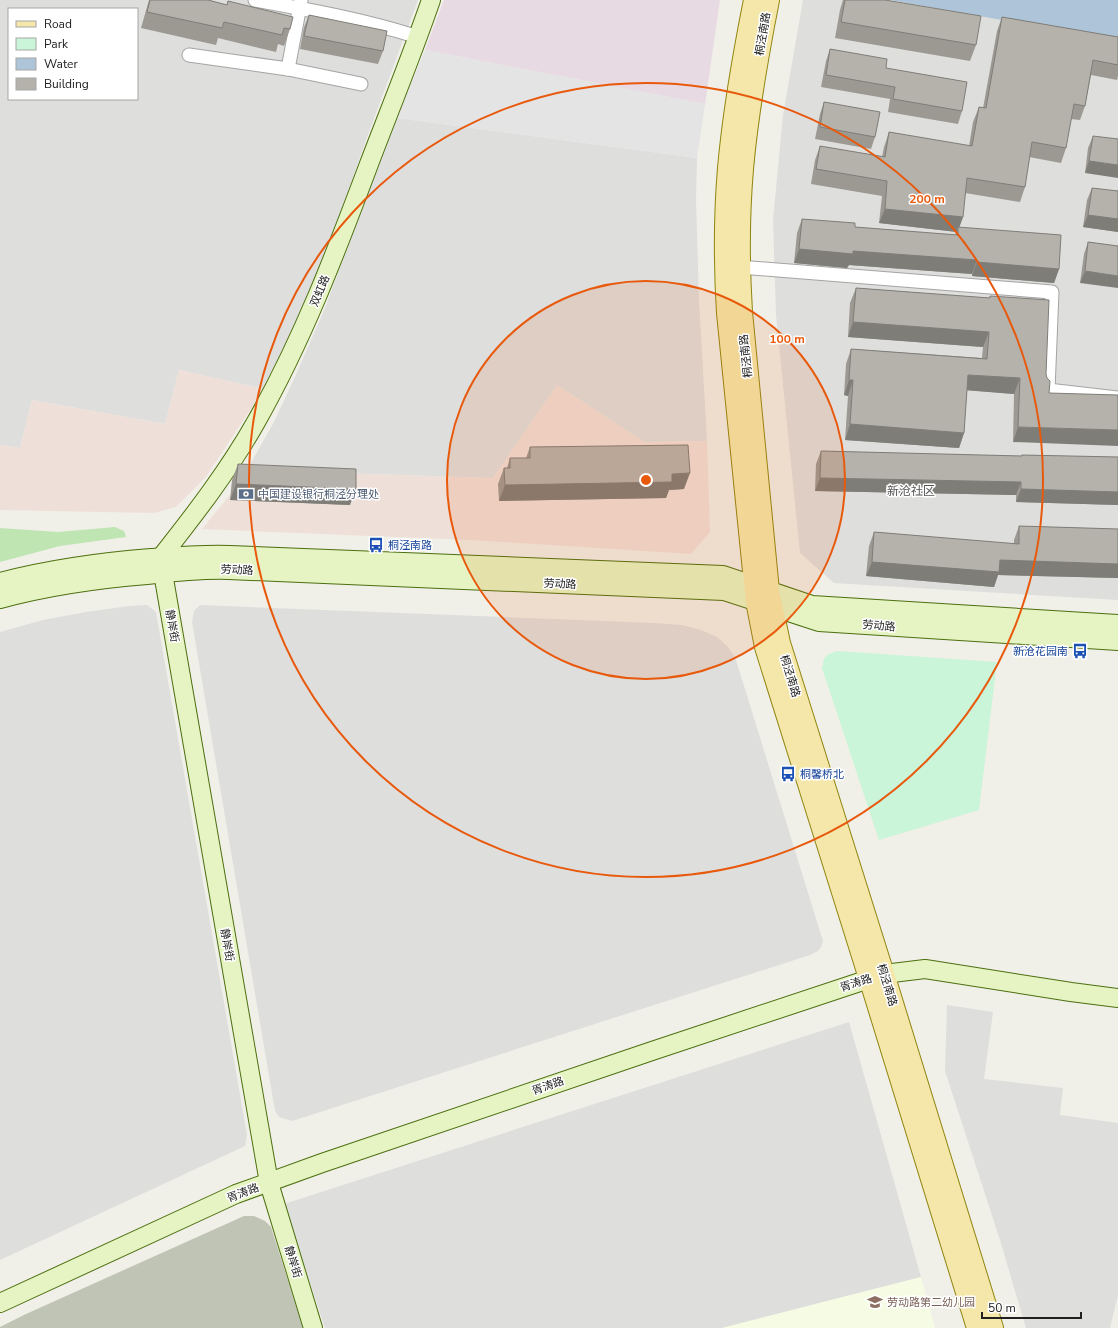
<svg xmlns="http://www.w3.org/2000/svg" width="1118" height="1328" font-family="'Nunito Sans','Noto Sans SC',sans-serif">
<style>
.residential{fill:#dededd;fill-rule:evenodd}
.commercial{fill:#efdfd9}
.industrial{fill:#e8dae2}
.education{fill:#f6fce4}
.construction{fill:#c0c4b4}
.grass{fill:#bfe5b3}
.park{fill:#caf5d8}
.parking{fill:#e4e4e4}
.water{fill:#adc4d9}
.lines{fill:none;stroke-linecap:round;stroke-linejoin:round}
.street-casing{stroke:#a4a4a4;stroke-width:15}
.secondary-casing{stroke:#4c6f0f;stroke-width:20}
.primary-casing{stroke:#8f850e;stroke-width:22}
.street{stroke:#fff;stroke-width:13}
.secondary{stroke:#e5f4c2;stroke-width:18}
.primary{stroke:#f4e7a9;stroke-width:20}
.wall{fill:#9c9993}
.shaded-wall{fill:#7f7d78}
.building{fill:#b5b2ab;stroke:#7f7d78}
.ring{fill:none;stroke:#e8590c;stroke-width:2}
.labels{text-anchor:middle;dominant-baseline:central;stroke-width:3;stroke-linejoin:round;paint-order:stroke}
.street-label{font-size:11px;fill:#202020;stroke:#fff}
.service-label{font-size:11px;fill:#4e5e75;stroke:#fff;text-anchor:start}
.transit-label{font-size:11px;fill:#164399;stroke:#fff;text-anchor:start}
.education-label{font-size:11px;fill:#785e54;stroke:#fff;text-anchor:start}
.neighbourhood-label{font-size:12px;fill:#535353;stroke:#fff}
.centre{fill:#e8590c;stroke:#fff;stroke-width:2}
.ring-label{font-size:12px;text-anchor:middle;font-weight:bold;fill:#e8590c;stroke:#fff;stroke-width:3;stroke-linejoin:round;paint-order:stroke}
</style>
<rect width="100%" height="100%" fill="#f0efe8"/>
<!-- residential -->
<g class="residential">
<path d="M0,0H418L366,140L333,235L301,315L264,389L179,370L165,424L32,400L20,448L0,445ZM9,9H137V99H9Z"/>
<path d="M803,0H890L1118,41V600L834,583L800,553L776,315L773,220L783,115Z"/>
<path d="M397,118L697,158L696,200L699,301L707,441L644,442L557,385L493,478L247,470L274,422L298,370L323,313Z"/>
<path d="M147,605L156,612L247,1135L245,1146L0,1260V632L43,620L86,612L129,606Z"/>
<path d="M200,605L653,623L682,625L701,630L717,637L727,646L735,657L823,941L821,947L818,951L810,955L292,1121L279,1117L275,1111L192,622L194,611Z"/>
<path d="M947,1005L993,1012L984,1079L1063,1088L1060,1115L1118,1123V1295L1110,1328H1026L1000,1240L945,1071Z"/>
<path d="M849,1022L921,1277L722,1328H325L284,1204Z"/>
</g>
<!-- commercial -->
<g class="commercial">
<path d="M179,370L264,389L205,478L176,507L154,513L0,510V445L20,448L32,400L165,424Z"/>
<path d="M557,385L644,442L707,441L710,532L691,554L471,540L202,529L238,485L247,470L493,478Z"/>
</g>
<!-- industrial -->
<path class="industrial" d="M444,0H720L705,104L425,50Z"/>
<!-- education -->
<path class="education" d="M921,1277L935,1328H722Z"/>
<!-- construction -->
<path class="construction" d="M244,1216H254L265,1221L271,1227L303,1328H0V1327L26,1314Z"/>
<!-- grass -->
<path class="grass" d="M115,527L124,531L126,537L60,546L0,562V528L58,532Z"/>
<!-- park -->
<path class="park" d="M837,651L997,662L979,810L879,840L822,668C824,656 825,655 837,651Z"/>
<!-- parking -->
<path class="parking" d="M425,50L705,104L697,158L397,118Z"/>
<!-- water -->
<path class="water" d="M890,0H1118V41Z"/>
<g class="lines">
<!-- street casing -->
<g class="street-casing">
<g id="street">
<path d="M255,0C310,10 365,20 418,37"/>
<path d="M189,55L288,69L361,84"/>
<path d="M288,69L301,0"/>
<path d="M739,267L1052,292L1048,390L1118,398"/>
</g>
</g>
<!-- secondary casing -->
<g class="secondary-casing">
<g id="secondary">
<path d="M0,582C50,569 100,562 151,558C178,556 204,554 230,555L723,575L812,605L1118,624"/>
<path d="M0,599C48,586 97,579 147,575C174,572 202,569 229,570L724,591L819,622L1118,641"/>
<path d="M0,1303L236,1194L322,1163L652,1051L884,974L925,969L1071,992L1118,998"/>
<path d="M313,1328L269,1183L163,573L161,557C195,514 229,470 256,422C303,339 336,252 369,164C390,109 412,55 431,0"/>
</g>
</g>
<!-- primary casing -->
<g class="primary-casing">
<g id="primary">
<path d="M754,0C743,55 733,112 728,168C724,216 724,265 727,313L756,601L765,647L869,978L977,1328"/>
<path d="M769,0C758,56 748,112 743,169C739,216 739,264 742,312L769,591L780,643L884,974L993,1328"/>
</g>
</g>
<!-- street -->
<use href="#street" class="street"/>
<!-- secondary -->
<use href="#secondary" class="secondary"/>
<!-- primary -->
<use href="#primary" class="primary"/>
</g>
<!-- wall -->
<g class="wall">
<path d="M149,0H208L227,5L228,1L290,29L284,46L278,44L276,52L218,38L216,45L141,28Z"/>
<path d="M843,0H885L976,45L970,61L835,38L840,10Z"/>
<path d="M309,15L383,51L378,64L300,49L304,27Z"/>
<path d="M1002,17L1118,37V76L1117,80L1091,75L1085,106L1080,120L1071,119L1066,148L1061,163L1029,157L1025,187L1020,202L965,193L963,217L959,227L1059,269L1054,283L972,276V274L849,265L847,268L794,263L797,233L802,219L855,227L955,235L957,232L879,223L882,196L811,184L815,160L820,146L882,157L884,147L889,132L969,146L973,122L979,107L983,108L997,31Z"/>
<path d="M830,49L886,68L962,111L958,124L888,112L890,99L821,87L826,61Z"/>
<path d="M824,102L875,137L871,149L815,139L820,114Z"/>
<path d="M1093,136L1118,139L1085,173L1088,148Z"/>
<path d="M1092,188L1118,191V232L1083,227L1087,200Z"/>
<path d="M1088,242L1118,246L1080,283L1084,254Z"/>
<path d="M856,288L990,298V296L1046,374L1013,442L1014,394L967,390L964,433L959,448L845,440L848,396L844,395L846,364L851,349L982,358L983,347L848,337L850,303Z"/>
<path d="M530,447L684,489L669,490L666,498L499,501L498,484L504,468H507L510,458H526Z"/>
<path d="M821,451L1021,456L1022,455L1118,457V505L1016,502V495L815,491L816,464Z"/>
<path d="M238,464L350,505L230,500L232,480Z"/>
<path d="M1019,526L1118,529V578L998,575L994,587L866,576L869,546L874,532L1014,544V540Z"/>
</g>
<!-- shaded-wall -->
<g class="shaded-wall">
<path d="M1089,161L1118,165V178L1085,173Z"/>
<path d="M885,209L963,217L958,231V227L957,232L879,223Z"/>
<path d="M1088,215L1118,219V232L1083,227Z"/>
<path d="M799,249L853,251L977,260L972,274L849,265L847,268L794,263Z"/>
<path d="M977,262L1059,269L1054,283L972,276Z"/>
<path d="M1085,271L1118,276V288L1080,283Z"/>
<path d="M853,322L989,332L983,347L848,337Z"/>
<path d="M968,375L1020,378L1014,394L963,390Z"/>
<path d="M849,380H853L848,396L844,395Z"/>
<path d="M850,424L964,433L959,448L845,440Z"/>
<path d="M1018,427L1118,430V446L1013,442Z"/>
<path d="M690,473L684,489L669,490L666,498L499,501L505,485Z"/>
<path d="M820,478L1021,482L1016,495L815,491Z"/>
<path d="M236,484L356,489L350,505L230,500Z"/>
<path d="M1021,489L1118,492V505L1016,502Z"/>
<path d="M1000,560L1118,564V578L998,575L994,587L866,576L872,562Z"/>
</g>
<!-- building -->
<g class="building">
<path d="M150,0H208L227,5L228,1L293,17L290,29L284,28L282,35L224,22L222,28L147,12Z"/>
<path d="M845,0H885L981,16L976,45L841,22Z"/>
<path d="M309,15L387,31L383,51L304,36Z"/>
<path d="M1002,17L1118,37V65L1093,60L1085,106L1074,104L1066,148L1032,142L1025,187L967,178L963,217L885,209L887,181L816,169L820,146L885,157L889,132L972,146L979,107L986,108Z"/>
<path d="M830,49L887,59L886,68L967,82L962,111L893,99L895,87L826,75Z"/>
<path d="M824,102L880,112L875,137L820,127Z"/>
<path d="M1093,136L1118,139V165L1089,161Z"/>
<path d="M1092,188L1118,191V219L1088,215Z"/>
<path d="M802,219L855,223V227L958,235V227L1061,235L1059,269L977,262V260L853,251V254L799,249Z"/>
<path d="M1088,242L1118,246V276L1085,271Z"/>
<path d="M856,288L990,298V296L1049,300L1046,374L1047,378L1050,381L1049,393L1118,395V430L1018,427L1020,378L968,375L964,433L850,424L853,380H849L851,349L987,359L989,332L853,322Z"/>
<path d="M688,445L690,473L672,474V482L505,485L504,468H510V458H530V447Z"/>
<path d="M821,451L1022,456V455L1118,457V492L1021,489V482L820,478Z"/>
<path d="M238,464L356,469V489L236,484Z"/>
<path d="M1019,526L1118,529V564L1000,560L999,572L872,562L874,532L1019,544Z"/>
</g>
<!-- distance rings -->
<circle cx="646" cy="480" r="199" fill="#e8590c" fill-opacity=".12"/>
<g class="ring">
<circle cx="646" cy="480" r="199"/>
<circle cx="646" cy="480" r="397"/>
</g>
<!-- icons -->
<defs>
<g id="bank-bare" transform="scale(1.2)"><path d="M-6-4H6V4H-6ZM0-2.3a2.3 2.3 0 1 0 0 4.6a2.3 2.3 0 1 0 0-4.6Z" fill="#5c6f8a" stroke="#fff" stroke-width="2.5" paint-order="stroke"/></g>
<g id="bus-bare" transform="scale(1.2)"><path d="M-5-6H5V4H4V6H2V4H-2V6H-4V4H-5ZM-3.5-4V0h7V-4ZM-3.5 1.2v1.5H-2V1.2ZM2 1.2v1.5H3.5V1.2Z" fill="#1a4fb4" stroke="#fff" stroke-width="2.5" paint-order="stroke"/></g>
<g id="school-bare" transform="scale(1.2)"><path d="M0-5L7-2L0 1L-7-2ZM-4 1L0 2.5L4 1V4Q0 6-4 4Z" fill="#8d6e63" stroke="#fff" stroke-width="2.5" paint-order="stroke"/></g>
</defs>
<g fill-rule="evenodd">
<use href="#bank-bare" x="246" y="494"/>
<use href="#bus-bare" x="376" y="545"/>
<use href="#bus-bare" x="1080" y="651"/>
<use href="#bus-bare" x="788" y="774"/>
<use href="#school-bare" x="875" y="1302"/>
</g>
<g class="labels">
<!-- street labels -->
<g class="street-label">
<text transform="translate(763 34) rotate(-80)">桐泾南路</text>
<text transform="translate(320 291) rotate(-67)">双虹路</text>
<text transform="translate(746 356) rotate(-96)">桐泾南路</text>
<text transform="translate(237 570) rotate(2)">劳动路</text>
<text transform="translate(560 584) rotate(2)">劳动路</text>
<text transform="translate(172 626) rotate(80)">静岸街</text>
<text transform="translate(879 626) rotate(4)">劳动路</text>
<text transform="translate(790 676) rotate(73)">桐泾南路</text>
<text transform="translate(227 945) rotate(80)">静岸街</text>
<text transform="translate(856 983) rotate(-18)">胥涛路</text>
<text transform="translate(887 985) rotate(73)">桐泾南路</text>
<text transform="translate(548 1086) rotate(-19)">胥涛路</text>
<text transform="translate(243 1193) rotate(-21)">胥涛路</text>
<text transform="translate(293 1262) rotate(73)">静岸街</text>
</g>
<!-- service labels -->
<g class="service-label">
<text x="258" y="494">中国建设银行桐泾分理处</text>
</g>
<!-- transit labels -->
<g class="transit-label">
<text x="388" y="545">桐泾南路</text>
<text x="1068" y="651" text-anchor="end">新沧花园南</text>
<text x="800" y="774">桐馨桥北</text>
</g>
<!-- education labels -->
<g class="education-label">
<text x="887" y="1302">劳动路第二幼儿园</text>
</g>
<!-- neighbourhood labels -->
<g class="neighbourhood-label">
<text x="911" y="491">新沧社区</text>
</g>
</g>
<circle cx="646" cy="480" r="6" class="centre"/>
<g class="ring-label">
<text x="927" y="203">200 m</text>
<text x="787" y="343">100 m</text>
</g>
<!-- legend -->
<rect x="8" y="8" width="130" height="92" fill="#ffffff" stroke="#a6a6a6"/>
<rect x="16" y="21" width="20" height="6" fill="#f4e7a9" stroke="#a6a6a6"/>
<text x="44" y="28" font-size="12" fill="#202020">Road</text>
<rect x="16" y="38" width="20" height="12" fill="#caf5d8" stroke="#a6a6a6"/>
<text x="44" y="48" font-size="12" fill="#202020">Park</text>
<rect x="16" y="58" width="20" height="12" fill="#adc4d9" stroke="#a6a6a6"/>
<text x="44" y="68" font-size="12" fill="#202020">Water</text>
<rect x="16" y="78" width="20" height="12" fill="#b5b2ab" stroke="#a6a6a6"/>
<text x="44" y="88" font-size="12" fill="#202020">Building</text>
<!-- scale -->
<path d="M982 1312v6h99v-6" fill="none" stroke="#202020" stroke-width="2"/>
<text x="988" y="1312" font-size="12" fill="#202020" stroke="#ffffff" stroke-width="3" paint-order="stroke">50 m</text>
</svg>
